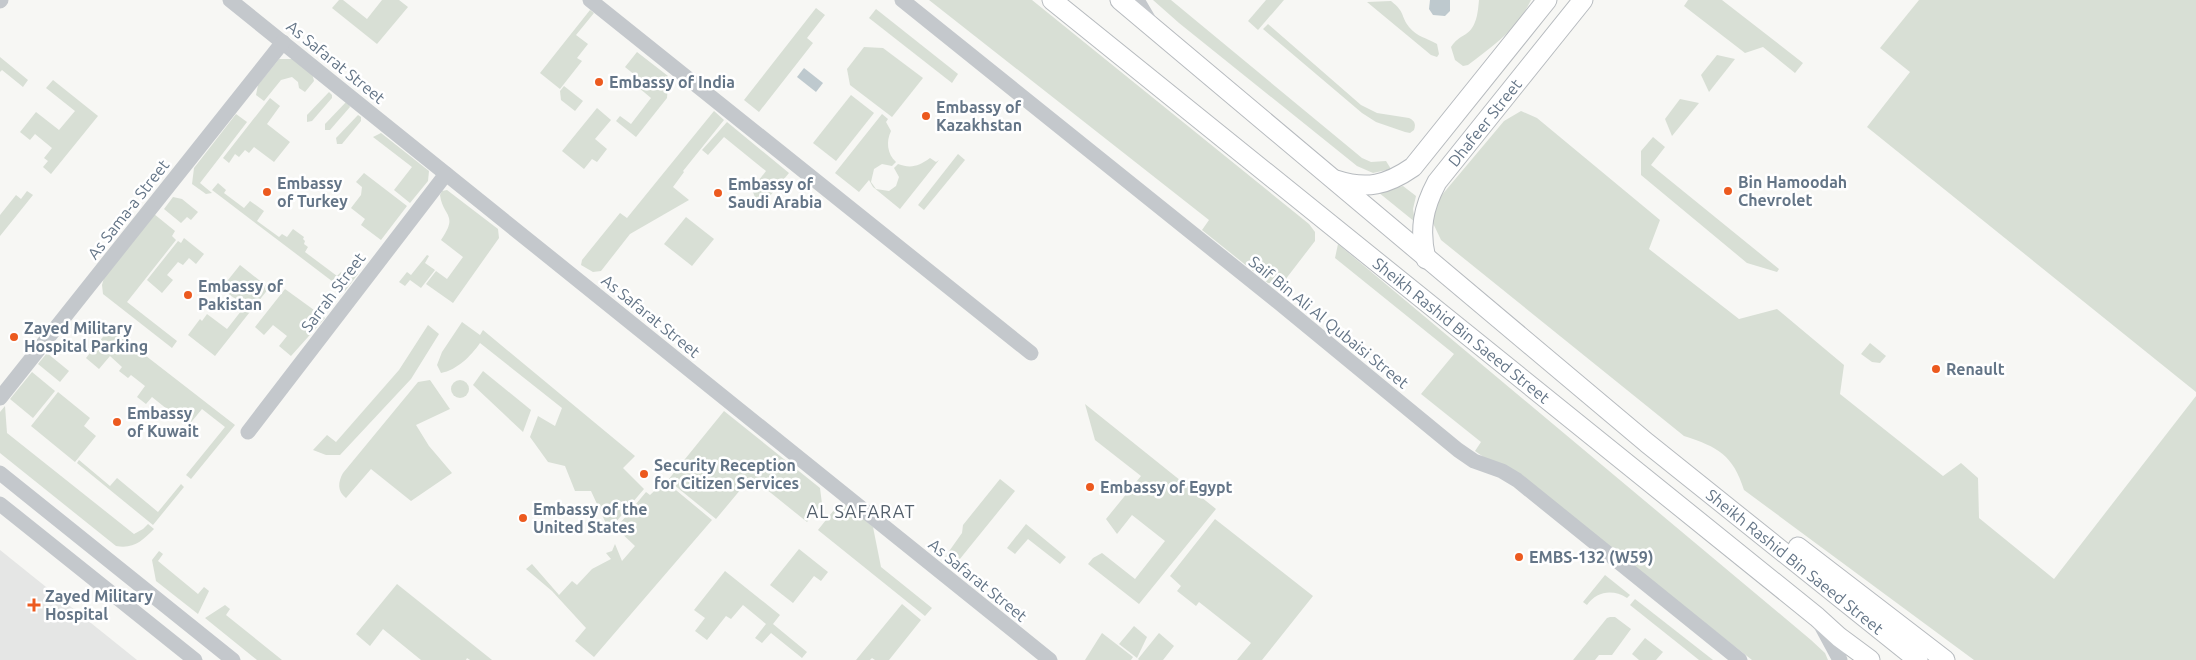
<svg xmlns="http://www.w3.org/2000/svg" width="2196" height="660" font-family="Ubuntu,sans-serif">
<style>
.built{fill:#e5e6e5}
.green{fill:#d8dfd5}
.water{fill:#bec9ce}
.lines{fill:none;stroke-linecap:round;stroke-linejoin:round}
.major-casing{stroke:#b7bbbf;stroke-width:21}
.minor{stroke:#c4c8cc;stroke-width:15}
.major{stroke:#fff;stroke-width:19}
.poi-dot{fill:#ec5a1f;stroke:#fff;stroke-width:2}
.labels{text-anchor:middle;dominant-baseline:central;stroke-width:5;stroke-linejoin:round;paint-order:stroke}
.street-label{font-size:16px;fill:#647587;stroke:#fff}
.poi-label{font-size:16px;font-weight:bold;fill:#647587;stroke:#fff;text-anchor:start}
.neighbourhood-label{font-size:18px;letter-spacing:1px;fill:#535f6b;stroke:#fff}
</style>
<rect width="100%" height="100%" fill="#f7f7f4"/>
<!-- built -->
<path class="built" d="M0,550L137,660H0Z"/>
<!-- green -->
<g class="green">
<path d="M339,0H343L367,19L382,0H399L408,7L377,44L332,8Z"/>
<path d="M929,0H1032L1309,224L1315,232V241L1285,280L1277,283H1268L1202,230L1209,220Z"/>
<path d="M1153,0H1171L1362,158L1371,162L1386,161L1391,169L1373,173L1357,166L1179,23Z"/>
<path d="M1266,0H1284L1258,30L1248,21Z"/>
<path d="M1479,0H1531C1518,29 1492,47 1468,65L1463,66L1455,60L1451,47C1456,40 1459,38 1466,34C1477,27 1478,11 1479,0Z"/>
<path d="M1688,0H1722L1803,63L1795,73L1763,47L1745,53L1684,6Z"/>
<path d="M1919,0H2196V392L1867,127L1910,72L1880,48Z"/>
<path d="M1391,1C1406,13 1400,15 1409,27C1417,37 1427,38 1437,44L1439,54L1437,57L1431,55L1367,2Z"/>
<path d="M816,8L825,15L807,38L813,43L759,112L744,100Z"/>
<path d="M876,9L958,74L952,83L869,18Z"/>
<path d="M590,10L594,13L576,35L588,44L577,58L582,61L560,89L540,73Z"/>
<path d="M1268,24L1361,105L1377,113L1409,118C1415,121 1416,124 1414,130L1410,133L1405,132L1376,122L1362,113L1263,29Z"/>
<path d="M864,47L883,48L923,78L892,117L850,85L847,69Z"/>
<path d="M637,52L668,76L663,82L668,85L667,98L636,137L616,121L620,116L631,124L651,98L632,82L636,76L625,67Z"/>
<path d="M1717,55L1735,59L1709,92L1701,75Z"/>
<path d="M0,57L28,80L23,87L2,70L0,72Z"/>
<path d="M279,59H296L312,73L314,81L305,92L299,88L298,82L292,77L281,80L264,101L256,95L258,85Z"/>
<path d="M53,80L98,116L51,174L43,167L48,161L44,158L52,148L35,134L30,140L20,132L36,112L59,130L75,111L46,88Z"/>
<path d="M564,86L583,101L575,111L561,100L560,91Z"/>
<path d="M329,92L332,95V98L312,121L307,122V115Z"/>
<path d="M851,95L874,113L836,161L813,143Z"/>
<path d="M270,98L280,106L267,124L290,142L274,162L254,147L249,153L245,150L239,157L235,154L229,163L223,158Z"/>
<path d="M1680,99L1699,103L1672,136L1665,119Z"/>
<path d="M347,101L350,107L330,130H325V124Z"/>
<path d="M597,108L611,120L595,139L607,149L597,162L592,159L584,169L562,151Z"/>
<path d="M714,111L724,120L683,171L684,172L673,187L689,200L630,234L601,271L593,272L581,265L582,260L620,213L627,218Z"/>
<path d="M1521,111L1537,118L1660,220L1649,249L1739,319L1777,309L1844,365L1840,394L1943,476L1961,463L1978,478L1979,518L2054,579L2196,396V660H1974L1744,490C1733,455 1718,447 1684,436L1441,240L1432,221L1436,202L1504,121Z"/>
<path d="M236,114L247,122L200,183L212,193L206,194L192,184L194,168Z"/>
<path d="M882,114L888,119L886,122L891,131C886,141 887,154 896,162L892,166L882,164L874,169L871,182L876,189L889,191L896,186L899,177L894,168L898,164C911,169 919,166 930,158L936,162L939,160L900,209L873,187L869,180L859,192L835,173Z"/>
<path d="M358,115L361,117V121L342,144H337L336,138Z"/>
<path d="M727,122L789,173L759,209L752,189L766,171L724,137L708,155L702,150Z"/>
<path d="M381,133L429,171L428,181L410,203L394,190L412,167L373,137Z"/>
<path d="M1653,137L1665,147L1651,165L1779,269L1777,272L1747,263L1641,175V151Z"/>
<path d="M958,154L965,160L924,210L918,205Z"/>
<path d="M364,173L407,206L381,240L361,225L365,219L351,208L361,195L362,187L356,182Z"/>
<path d="M218,183L226,190L224,193L244,208L250,201L264,211L257,221L279,237L282,234L287,237L293,229L304,237L303,239L305,241L304,244L308,247L305,252L337,276L341,272L344,274L346,272L349,274L352,270L358,274L345,291L212,190Z"/>
<path d="M1403,186L1416,196L1413,209L1415,222L1378,192Z"/>
<path d="M447,190L498,229L499,238L453,303L426,284L436,271L447,279L463,257L441,240C459,214 443,217 440,195L442,191Z"/>
<path d="M27,191L33,195L0,236V215L16,195L21,199Z"/>
<path d="M173,197L182,199L198,212L191,220L187,217L181,223L164,209Z"/>
<path d="M154,214L175,231L172,236L176,240L127,302L177,341L172,348L103,294L102,285L105,274Z"/>
<path d="M686,217L714,239L692,266L664,244Z"/>
<path d="M184,238L204,254L196,264L189,258L183,265L178,262L167,275L173,280L162,293L147,280L178,241L181,243Z"/>
<path d="M1338,244L1811,640L1825,653L1828,660H1752L1592,534L1475,451L1481,442L1421,394L1454,354L1335,258Z"/>
<path d="M427,255L429,256L425,263L435,270L421,288L410,280L405,286L399,282L407,272L411,275Z"/>
<path d="M240,265L269,288L215,356L188,335L200,319L202,321L207,314L227,329L245,306L226,292L229,288L224,285Z"/>
<path d="M285,289L325,318L291,356L279,346L287,336L273,325L264,335L255,327Z"/>
<path d="M462,322L480,335L483,330L635,456L623,468L644,489L609,530L591,491H575L565,466L548,462L530,437L538,416L555,426L562,408L480,343C471,356 457,370 441,373L437,365L442,352Z"/>
<path d="M428,325L439,334L411,379L340,455H326L313,450L327,435L336,442L399,370Z"/>
<path d="M110,328L235,425L191,479L186,475L225,427L202,409L188,426L152,397L146,404L137,397L145,386L131,375L128,378L119,371L122,367L110,356L99,369L86,358Z"/>
<path d="M1870,343L1886,356L1880,363L1872,362L1861,354Z"/>
<path d="M47,353L69,371L60,382L38,364Z"/>
<path d="M483,371L531,410L523,432L473,385Z"/>
<path d="M32,372L55,391L33,418L10,399Z"/>
<circle cx="460" cy="389" r="9"/>
<path d="M430,380L450,409L416,425L429,446L452,473L411,501L371,469L346,498C337,491 338,482 343,473L418,382Z"/>
<path d="M58,392L90,418L84,426L96,436L75,462L31,426Z"/>
<path d="M1085,404L1216,509L1139,604L1088,564L1093,558L1102,553L1135,579L1165,541L1132,515L1117,534L1106,519L1141,476L1095,440Z"/>
<path d="M5,406L7,433L134,534L143,529L148,524L154,529C142,541 134,549 116,546L0,453V412Z"/>
<path d="M724,411L820,488L822,504L807,522L751,477L716,519L668,480Z"/>
<path d="M79,460L110,486L117,478L158,512L181,484L184,487L153,525L77,463Z"/>
<path d="M1000,479L1015,491L955,565H949L945,557L962,533L963,525Z"/>
<path d="M665,481L712,520L594,657L575,641L586,628L552,591L526,569L532,564L559,595L572,581L577,585L592,569L611,559L606,553L612,551L615,544L622,561L635,546L616,528L646,492L650,495Z"/>
<path d="M846,504L873,527L881,567L932,608L925,616L818,530L838,505Z"/>
<path d="M1215,519L1313,596L1262,660H1237L1251,643L1199,602L1196,606L1177,591L1181,586L1170,576Z"/>
<path d="M1026,524L1066,557L1060,564L1028,539L1015,554L1007,548Z"/>
<path d="M799,549L828,572L821,581L814,576L793,603L770,585Z"/>
<path d="M159,551L163,554L158,561L198,594L204,587L209,591L198,614L156,581L152,560Z"/>
<path d="M725,571L780,615L773,624L807,652L802,658L771,633L762,643L755,638L766,624L743,605L731,619L726,616L707,640L695,631L705,618L694,610Z"/>
<path d="M1605,575L1630,595L1627,598C1613,589 1597,591 1587,605L1583,602Z"/>
<path d="M397,584L492,660H470L467,658L466,660H421L383,629L370,646L356,634Z"/>
<path d="M1635,599L1713,660H1699L1630,605Z"/>
<path d="M902,604L921,620L889,660H875L872,658L870,660H856Z"/>
<path d="M225,605L230,609L226,615L282,660H257L205,618Z"/>
<path d="M1610,617H1615L1631,629L1612,655H1599L1595,660H1573L1607,618Z"/>
<path d="M1134,626L1147,637L1137,658L1119,644Z"/>
<path d="M1102,633L1133,657L1131,660H1085Z"/>
<path d="M1159,633L1174,646L1163,660H1139L1138,659Z"/>
<path d="M1645,638L1663,652L1656,660H1639L1632,654Z"/>
</g>
<!-- water -->
<g class="water">
<path d="M1430,0H1450V11L1445,16L1433,15L1429,9Z"/>
<path d="M804,68L823,83L816,92L797,77Z"/>
</g>
<g class="lines">
<!-- major casing -->
<g class="major-casing">
<g id="major">
<path id="s1" d="M1052,0L1817,617L1839,637L1870,660"/>
<path id="s2" d="M1120,0L1647,443L1918,660"/>
<path d="M1336,180C1367,190 1387,185 1413,167L1547,0"/>
<path id="s3" d="M1426,259C1419,230 1423,208 1437,182L1583,0"/>
<path d="M1798,547L1945,660"/>
</g>
</g>
<!-- minor -->
<g class="minor">
<path d="M230,0L1050,660"/>
<path d="M590,0L1031,353"/>
<path d="M902,0L1278,302L1458,450L1474,461L1502,471L1517,480L1740,660"/>
<path d="M1137,0L1150,22"/>
<path d="M0,1L1,0"/>
<path d="M0,398L283,42"/>
<path d="M248,432L446,174"/>
<path d="M0,473L233,660"/>
<path d="M0,504L195,660"/>
<path d="M1821,625L1840,660"/>
</g>
<!-- major -->
<use href="#major" class="major"/>
</g>
<!-- markers -->
<g class="poi-dot">
<circle cx="599" cy="82" r="5"/>
<circle cx="926" cy="116" r="5"/>
<circle cx="1728" cy="191" r="5"/>
<circle cx="267" cy="192" r="5"/>
<circle cx="718" cy="193" r="5"/>
<circle cx="188" cy="295" r="5"/>
<circle cx="14" cy="337" r="5"/>
<circle cx="1936" cy="369" r="5"/>
<circle cx="117" cy="422" r="5"/>
<circle cx="644" cy="474" r="5"/>
<circle cx="1090" cy="487" r="5"/>
<circle cx="523" cy="518" r="5"/>
<circle cx="1519" cy="557" r="5"/>
<path d="M31.5 597.5h5v5h5v5h-5v5h-5v-5h-5v-5h5z"/>
</g>
<g class="labels">
<!-- street labels -->
<g class="street-label">
<text transform="translate(336 62) rotate(39)">As Safarat Street</text>
<text stroke="none"><textPath href="#s3" startOffset="156">Dhafeer Street</textPath></text>
<text transform="translate(128 209) rotate(-52)">As Sama-a Street</text>
<text transform="translate(333 292) rotate(-53)">Sarrah Street</text>
<text transform="translate(651 316) rotate(39)">As Safarat Street</text>
<text transform="translate(1329 322) rotate(39)">Saif Bin Ali Al Qubaisi Street</text>
<text stroke="none"><textPath href="#s1" startOffset="526">Sheikh Rashid Bin Saeed Street</textPath></text>
<text stroke="none"><textPath href="#s2" startOffset="878">Sheikh Rashid Bin Saeed Street</textPath></text>
<text transform="translate(978 580) rotate(39)">As Safarat Street</text>
</g>
<!-- poi labels -->
<g class="poi-label">
<text x="609" y="82">Embassy of India</text>
<text x="936" y="107">Embassy of<tspan x="936" dy="18">Kazakhstan</tspan></text>
<text x="1738" y="182">Bin Hamoodah<tspan x="1738" dy="18">Chevrolet</tspan></text>
<text x="277" y="183">Embassy<tspan x="277" dy="18">of Turkey</tspan></text>
<text x="728" y="184">Embassy of<tspan x="728" dy="18">Saudi Arabia</tspan></text>
<text x="198" y="286">Embassy of<tspan x="198" dy="18">Pakistan</tspan></text>
<text x="24" y="328">Zayed Military<tspan x="24" dy="18">Hospital Parking</tspan></text>
<text x="1946" y="369">Renault</text>
<text x="127" y="413">Embassy<tspan x="127" dy="18">of Kuwait</tspan></text>
<text x="654" y="465">Security Reception<tspan x="654" dy="18">for Citizen Services</tspan></text>
<text x="1100" y="487">Embassy of Egypt</text>
<text x="533" y="509">Embassy of the<tspan x="533" dy="18">United States</tspan></text>
<text x="1529" y="557">EMBS-132 (W59)</text>
<text x="45" y="596">Zayed Military<tspan x="45" dy="18">Hospital</tspan></text>
</g>
<!-- neighbourhood labels -->
<g class="neighbourhood-label">
<text x="861" y="511">AL SAFARAT</text>
</g>
</g>
</svg>
